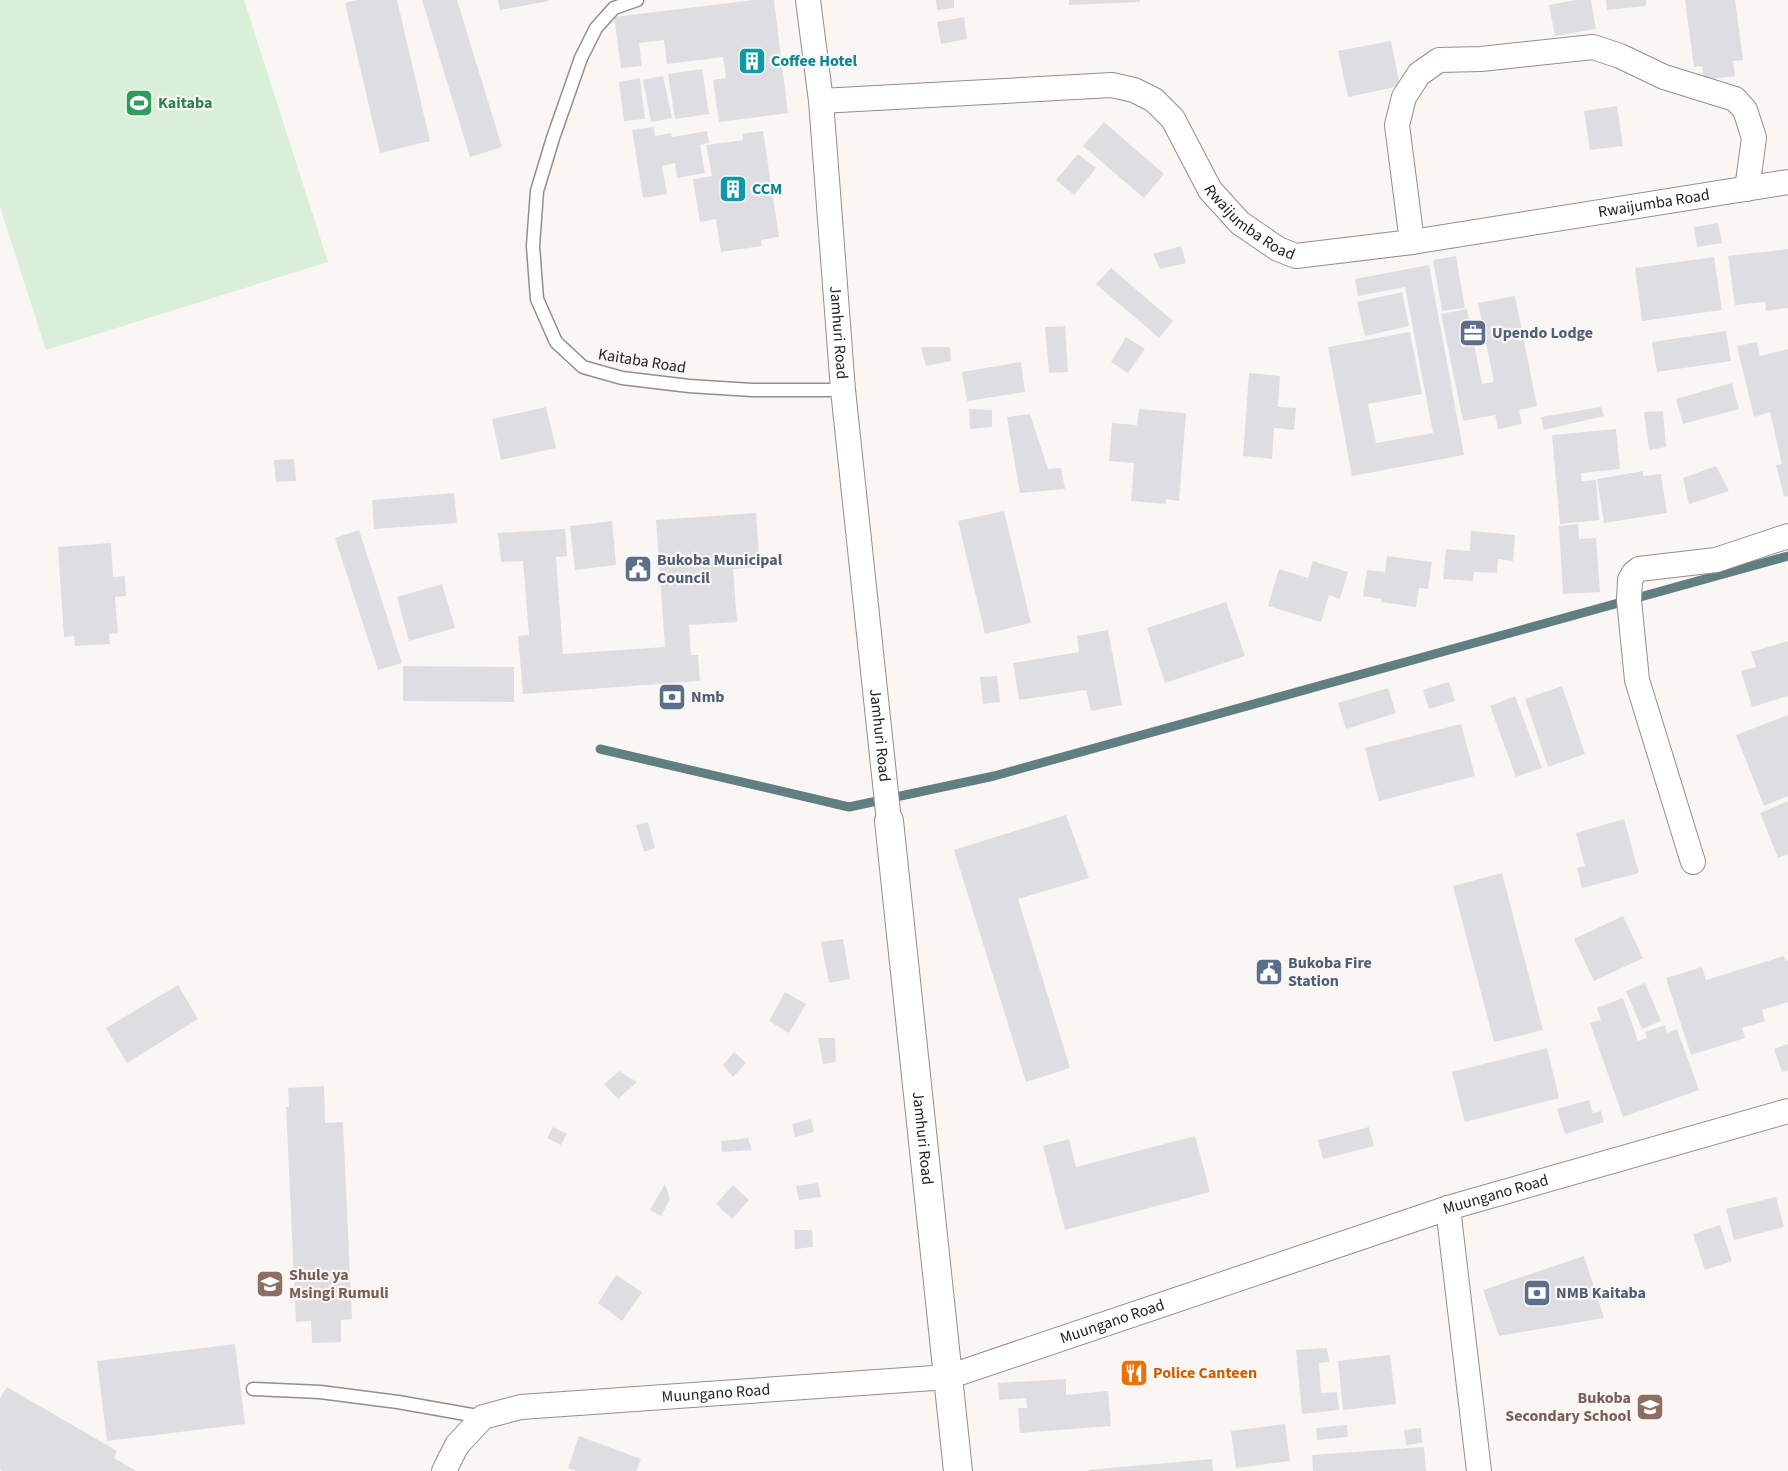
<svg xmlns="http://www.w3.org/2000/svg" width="1788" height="1471" font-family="'Source Sans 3',sans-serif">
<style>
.green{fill:#daefd7}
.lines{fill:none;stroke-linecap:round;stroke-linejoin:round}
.stream{stroke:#617f83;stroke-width:9}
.building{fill:#dedee2}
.service-casing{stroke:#928e8c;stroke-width:15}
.minor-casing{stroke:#928e8c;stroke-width:26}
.tertiary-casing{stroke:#928e8c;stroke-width:30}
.service{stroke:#fff;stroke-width:12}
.minor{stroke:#fff;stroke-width:24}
.tertiary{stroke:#fff;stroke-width:28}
.labels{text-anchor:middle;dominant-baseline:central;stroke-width:4.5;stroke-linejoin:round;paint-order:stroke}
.culture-label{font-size:16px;font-weight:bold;fill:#0d838f;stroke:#faf6f4;text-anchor:start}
.leisure-label{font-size:16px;font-weight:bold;fill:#27864d;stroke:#faf6f4;text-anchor:start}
.street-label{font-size:16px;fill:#232221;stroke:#faf6f4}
.service-label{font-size:16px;font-weight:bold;fill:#4e5e75;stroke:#faf6f4;text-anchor:start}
.education-label{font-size:16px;font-weight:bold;fill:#785e54;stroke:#faf6f4;text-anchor:start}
.food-label{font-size:16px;font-weight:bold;fill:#c56008;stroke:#faf6f4;text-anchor:start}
</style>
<rect width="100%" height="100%" fill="#faf6f4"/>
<!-- green -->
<path class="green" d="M0,0H244L328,262L46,350L0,207Z"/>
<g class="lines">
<!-- stream -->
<path class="stream" d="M600,749L849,807L994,776L1788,556"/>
</g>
<!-- building -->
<g class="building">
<path d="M357,0H397L430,141L380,153L345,3Z"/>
<path d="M422,0H457L502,147L470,157Z"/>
<path d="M498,0H549V1L500,10Z"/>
<path d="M754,0H774L788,113L719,122L713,80L726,78L723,57L667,64L664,40L639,43L642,66L621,68L614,17Z"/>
<path d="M936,0H954V8L937,10Z"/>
<path d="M1069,0H1140V2L1069,5Z"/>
<path d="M1576,0H1591L1596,29L1555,36L1549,5Z"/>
<path d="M1606,0H1646V6L1607,10Z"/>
<path d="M1685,0H1735L1743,60L1733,61L1735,76L1704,80L1702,66L1694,67Z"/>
<path d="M964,17L967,39L941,44L937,22Z"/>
<path d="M1391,41L1400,86L1348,97L1338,51Z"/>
<path d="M702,69L709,114L675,119L668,74Z"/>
<path d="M663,76L672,118L651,122L643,80Z"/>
<path d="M640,78L645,119L624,121L619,82Z"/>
<path d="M1617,106L1623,146L1590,150L1584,111Z"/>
<path d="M1104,122L1164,174L1144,198L1083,146Z"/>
<path d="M654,127L655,136L671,133L672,137L707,131L709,143L700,145L705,173L677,178L675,163L662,166L667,194L643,198L632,130Z"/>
<path d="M763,131L779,237L761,240L762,246L721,252L716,219L700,222L693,179L712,176L706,145L743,140L742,134Z"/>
<path d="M1078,154L1096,168L1074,195L1056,180Z"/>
<path d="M1718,223L1722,243L1697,247L1694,227Z"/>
<path d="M1181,246L1186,263L1160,269L1153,254Z"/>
<path d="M1788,249V308L1766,311L1765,302L1735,305L1728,256Z"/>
<path d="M1456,256L1465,308L1442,311L1433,260Z"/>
<path d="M1714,257L1722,310L1642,321L1635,268Z"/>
<path d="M1429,265L1464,455L1352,476L1328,347L1410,332L1422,394L1368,404L1376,443L1433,433L1405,287L1358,296L1355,279Z"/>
<path d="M1111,268L1173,321L1159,338L1096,284Z"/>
<path d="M1402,292L1409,326L1365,336L1357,302Z"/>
<path d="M1515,296L1537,406L1519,410L1522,424L1498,429L1495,415L1463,421L1441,314L1467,309L1482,384L1494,382L1478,303Z"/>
<path d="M1065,326L1068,372L1049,373L1045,327Z"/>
<path d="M1726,331L1731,361L1657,372L1652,342Z"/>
<path d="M1126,337L1145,349L1128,373L1111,362Z"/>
<path d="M1757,342L1760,356L1788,349V496L1784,497L1776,465L1782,464L1770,412L1754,417L1737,346Z"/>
<path d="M921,347H950L951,361L926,366Z"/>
<path d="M1021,362L1025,392L967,401L962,372Z"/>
<path d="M1249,373L1280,376L1278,407L1296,408L1294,430L1274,428L1272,459L1243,456Z"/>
<path d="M1732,383L1739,409L1683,424L1676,399Z"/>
<path d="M546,407L556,448L501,460L492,419Z"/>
<path d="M1601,407L1604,416L1544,430L1541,417Z"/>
<path d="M969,409L992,410V427L970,429Z"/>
<path d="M1139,409L1186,413L1179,501L1166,499V504L1131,501L1134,463L1109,461L1112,423L1137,425Z"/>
<path d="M1663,411L1666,447L1649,450L1644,412Z"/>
<path d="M1030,414L1048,469L1061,468L1065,489L1020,493L1007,417Z"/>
<path d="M1616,429L1620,469L1581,473L1582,481L1596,480L1599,520L1560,524L1552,435Z"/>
<path d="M294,459L296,481L276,482L274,460Z"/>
<path d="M1716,466L1729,491L1689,504L1683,478Z"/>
<path d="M1643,471V476L1661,474L1667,513L1604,523L1597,479Z"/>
<path d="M454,493L457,523L374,529L372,500Z"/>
<path d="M1004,511L1031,623L985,634L958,521Z"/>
<path d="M756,513L760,567L733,569L737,622L689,625L691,655H698L700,681L523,694L518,636L529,635L523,561L501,562L498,533L565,529L567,556L556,557L563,654L665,647L656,520Z"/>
<path d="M612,521L616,565L575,570L570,526Z"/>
<path d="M1578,524L1579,539L1596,538L1600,592L1563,594L1559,526Z"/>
<path d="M359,530L402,663L378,670L335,538Z"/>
<path d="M1471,531L1515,535L1513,561L1498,559L1497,573L1474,572L1473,581L1443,579L1446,549L1470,551Z"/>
<path d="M111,543L113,577L125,576L126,596L115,597L118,633L109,634L110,644L75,646L74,636L64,637L58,547Z"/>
<path d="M1387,556L1432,562L1428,589L1419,588L1416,607L1381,602L1382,599L1363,596L1367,570L1385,572Z"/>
<path d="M1313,561L1348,572L1340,599L1329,595L1321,622L1268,606L1279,569L1308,578Z"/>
<path d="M442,584L455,628L409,641L397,597Z"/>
<path d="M1226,602L1245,656L1165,683L1147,628Z"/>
<path d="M1108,630L1122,705L1091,711L1086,690L1019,700L1013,663L1079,652L1077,636Z"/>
<path d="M1788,641V696L1752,707L1741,671L1756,667L1751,652Z"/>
<path d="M403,666L514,667V702L403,701Z"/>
<path d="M997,676L1000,702L983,704L980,677Z"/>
<path d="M1449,682L1455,701L1429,709L1423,690Z"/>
<path d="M1562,686L1585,754L1548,767L1525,699Z"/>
<path d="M1388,688L1396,713L1346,729L1338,703Z"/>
<path d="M1515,696L1542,768L1516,777L1490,706Z"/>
<path d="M1788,715V796L1764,806L1736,735Z"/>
<path d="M1461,724L1475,776L1379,801L1365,748Z"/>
<path d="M1788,801V854L1778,858L1760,813Z"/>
<path d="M1066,815L1089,878L1018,899L1070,1068L1026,1082L954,850Z"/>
<path d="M1624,819L1639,873L1582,888L1577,868L1585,866L1576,833Z"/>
<path d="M648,822L655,848L644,852L636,825Z"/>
<path d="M1502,873L1543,1030L1494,1042L1453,886Z"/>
<path d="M1623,916L1643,958L1594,981L1574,939Z"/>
<path d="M843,939L850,979L829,983L821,942Z"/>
<path d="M1784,956L1786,961L1788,960V1002L1762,1010L1765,1021L1742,1028L1745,1038L1691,1055L1666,978L1702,967L1706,980Z"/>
<path d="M1645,983L1661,1021L1642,1029L1626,991Z"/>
<path d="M178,985L198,1019L127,1063L106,1028Z"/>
<path d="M785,992L806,1004L789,1033L769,1021Z"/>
<path d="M1623,998L1638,1041L1647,1038L1645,1032L1665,1025L1667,1033L1677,1029L1699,1090L1623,1117L1590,1023L1601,1020L1597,1008Z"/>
<path d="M818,1038H835L836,1062L823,1064Z"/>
<path d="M1788,1044V1070L1782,1072L1774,1049Z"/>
<path d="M1547,1048L1559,1098L1465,1122L1452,1072Z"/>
<path d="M734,1052L746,1063L733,1077L723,1065Z"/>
<path d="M619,1071L637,1082L618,1099L604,1084Z"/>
<path d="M324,1086L325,1123L343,1122L352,1319L341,1320V1342L312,1343L311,1321L296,1322L286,1107H289L288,1088Z"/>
<path d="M1589,1100L1593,1113L1601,1111L1604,1122L1565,1134L1557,1109Z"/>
<path d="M811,1119L814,1132L795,1137L792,1124Z"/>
<path d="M553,1127L567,1134L561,1145L547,1138Z"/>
<path d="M1369,1127L1374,1146L1323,1159L1318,1140Z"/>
<path d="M1195,1136L1210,1192L1065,1230L1043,1146L1069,1139L1076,1167Z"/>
<path d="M748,1138L752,1150L722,1152L721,1141Z"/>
<path d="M818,1183L821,1197L799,1200L796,1186Z"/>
<path d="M665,1184L670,1199L661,1216L650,1210Z"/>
<path d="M733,1185L749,1200L732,1219L716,1204Z"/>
<path d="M1776,1197L1784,1227L1734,1240L1726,1209Z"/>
<path d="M1720,1225L1732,1261L1705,1270L1693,1234Z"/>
<path d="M794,1230H812L813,1247L795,1249Z"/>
<path d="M1584,1256L1604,1318L1499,1336L1483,1290Z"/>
<path d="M616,1275L642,1292L622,1321L598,1303Z"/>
<path d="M235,1344L245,1424L107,1441L97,1361Z"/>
<path d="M1327,1348L1329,1362L1319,1363L1321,1393L1337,1392L1339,1410L1302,1414L1296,1350Z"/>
<path d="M1390,1355L1396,1404L1343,1410L1338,1361Z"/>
<path d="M1066,1379V1395L1108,1391L1111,1426L1020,1433L1018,1408H1027L1026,1398L999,1400L998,1383Z"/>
<path d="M7,1387L117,1451L114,1458L136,1471H3L0,1469V1398Z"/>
<path d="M1285,1424L1290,1461L1236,1468L1231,1431Z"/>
<path d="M1347,1425L1348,1437L1317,1440L1316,1428Z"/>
<path d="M1421,1428L1422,1443L1406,1445L1404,1430Z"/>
<path d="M579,1436L641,1459L636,1471H576L568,1468Z"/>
<path d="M1424,1447L1426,1471H1313L1312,1455Z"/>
<path d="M1212,1459L1213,1471H1089L1088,1470Z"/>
</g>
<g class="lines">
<!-- service casing -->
<g class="service-casing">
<g id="service">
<path d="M637,0L614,8L596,28L581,58L553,138L537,191L533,246L537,299L556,342L583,367L622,378L689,386L752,390H843"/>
<path d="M253,1389L320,1392L398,1402L483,1417"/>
</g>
</g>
<!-- minor casing -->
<g class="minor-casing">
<g id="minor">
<path id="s1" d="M808,0L821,101L843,390L889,821"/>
<path id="s2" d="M821,101L1112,85L1134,90L1154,100L1173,119L1210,190L1240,223L1278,249L1296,256L1412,242L1788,182"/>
<path d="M1412,242L1397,125L1404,97L1419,74L1439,60L1481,59L1593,47L1620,56L1664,77L1735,99L1745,110L1754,138L1747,189"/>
<path d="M1693,862L1637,680L1629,600L1630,580L1634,573L1639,569L1716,560L1788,536"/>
<path d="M1448,1208L1479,1471"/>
<path id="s3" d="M444,1471L457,1445L483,1417L521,1407L948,1377L1448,1208L1788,1111"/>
</g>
</g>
<!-- tertiary casing -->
<g class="tertiary-casing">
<g id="tertiary">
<path id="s4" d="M889,821L958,1471"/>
</g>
</g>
<!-- service -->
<use href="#service" class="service"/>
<!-- minor -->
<use href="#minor" class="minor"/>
<!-- tertiary -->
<use href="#tertiary" class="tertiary"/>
</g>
<!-- icons -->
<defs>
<g id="building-square" transform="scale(1.4375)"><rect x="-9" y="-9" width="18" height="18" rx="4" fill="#0f9aa8" stroke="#faf6f4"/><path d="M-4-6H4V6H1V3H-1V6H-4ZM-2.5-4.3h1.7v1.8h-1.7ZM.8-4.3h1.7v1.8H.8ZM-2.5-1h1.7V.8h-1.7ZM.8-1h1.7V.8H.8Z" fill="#fff"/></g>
<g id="stadium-square" transform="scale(1.4375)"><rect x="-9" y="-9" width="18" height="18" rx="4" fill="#2e9e5b" stroke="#faf6f4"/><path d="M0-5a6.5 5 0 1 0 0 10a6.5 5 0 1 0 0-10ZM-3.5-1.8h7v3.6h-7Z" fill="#fff"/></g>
<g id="office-square" transform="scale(1.4375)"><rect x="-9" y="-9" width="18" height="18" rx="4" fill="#5c6f8a" stroke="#faf6f4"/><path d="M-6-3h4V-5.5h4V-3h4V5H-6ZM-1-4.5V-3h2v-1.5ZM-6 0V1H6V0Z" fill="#fff"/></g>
<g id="civic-square" transform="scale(1.4375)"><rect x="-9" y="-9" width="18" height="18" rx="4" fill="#5c6f8a" stroke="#faf6f4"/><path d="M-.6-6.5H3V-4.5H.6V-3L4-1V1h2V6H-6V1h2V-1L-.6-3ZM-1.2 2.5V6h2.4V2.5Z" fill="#fff"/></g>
<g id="bank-square" transform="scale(1.4375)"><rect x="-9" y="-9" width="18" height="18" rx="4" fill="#5c6f8a" stroke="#faf6f4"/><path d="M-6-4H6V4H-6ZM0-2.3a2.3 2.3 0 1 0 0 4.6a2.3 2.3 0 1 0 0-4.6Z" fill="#fff"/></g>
<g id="school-square" transform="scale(1.4375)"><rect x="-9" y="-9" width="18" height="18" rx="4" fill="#8d6e63" stroke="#faf6f4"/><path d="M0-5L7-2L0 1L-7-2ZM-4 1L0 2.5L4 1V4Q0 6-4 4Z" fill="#fff"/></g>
<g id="restaurant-square" transform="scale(1.4375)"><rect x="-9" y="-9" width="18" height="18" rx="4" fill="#e8710a" stroke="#faf6f4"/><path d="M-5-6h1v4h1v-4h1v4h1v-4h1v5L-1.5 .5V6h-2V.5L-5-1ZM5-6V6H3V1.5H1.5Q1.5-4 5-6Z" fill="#fff"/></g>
</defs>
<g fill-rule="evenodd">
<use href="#building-square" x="752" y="61"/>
<use href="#stadium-square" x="139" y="103"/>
<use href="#building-square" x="733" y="189"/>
<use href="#office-square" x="1473" y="333"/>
<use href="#civic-square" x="638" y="569"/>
<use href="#bank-square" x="672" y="697"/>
<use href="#civic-square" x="1269" y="972"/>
<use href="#school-square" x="270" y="1284"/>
<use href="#bank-square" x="1537" y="1293"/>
<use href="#restaurant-square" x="1134" y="1373"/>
<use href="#school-square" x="1650" y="1407"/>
</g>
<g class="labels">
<!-- culture labels -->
<g class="culture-label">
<text x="771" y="61">Coffee Hotel</text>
<text x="752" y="189">CCM</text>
</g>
<!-- leisure labels -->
<g class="leisure-label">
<text x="158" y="103">Kaitaba</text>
</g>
<!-- street labels -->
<g class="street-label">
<text stroke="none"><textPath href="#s2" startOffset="915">Rwaijumba Road</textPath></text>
<text stroke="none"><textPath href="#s2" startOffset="495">Rwaijumba Road</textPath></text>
<text stroke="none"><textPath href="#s1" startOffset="334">Jamhuri Road</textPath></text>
<text transform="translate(642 361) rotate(9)">Kaitaba Road</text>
<text stroke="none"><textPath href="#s1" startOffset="739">Jamhuri Road</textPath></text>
<text stroke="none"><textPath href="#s4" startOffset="319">Jamhuri Road</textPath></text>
<text stroke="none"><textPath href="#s3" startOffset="1112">Muungano Road</textPath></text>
<text stroke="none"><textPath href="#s3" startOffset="708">Muungano Road</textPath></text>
<text stroke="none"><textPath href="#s3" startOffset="302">Muungano Road</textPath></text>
</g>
<!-- service labels -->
<g class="service-label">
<text x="1492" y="333">Upendo Lodge</text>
<text x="657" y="560">Bukoba Municipal<tspan x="657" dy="18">Council</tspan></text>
<text x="691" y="697">Nmb</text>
<text x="1288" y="963">Bukoba Fire<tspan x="1288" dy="18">Station</tspan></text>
<text x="1556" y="1293">NMB Kaitaba</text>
</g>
<!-- education labels -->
<g class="education-label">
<text x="289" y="1275">Shule ya<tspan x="289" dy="18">Msingi Rumuli</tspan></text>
<text x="1631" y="1398" text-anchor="end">Bukoba<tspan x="1631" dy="18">Secondary School</tspan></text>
</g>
<!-- food labels -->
<g class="food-label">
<text x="1153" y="1373">Police Canteen</text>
</g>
</g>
</svg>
